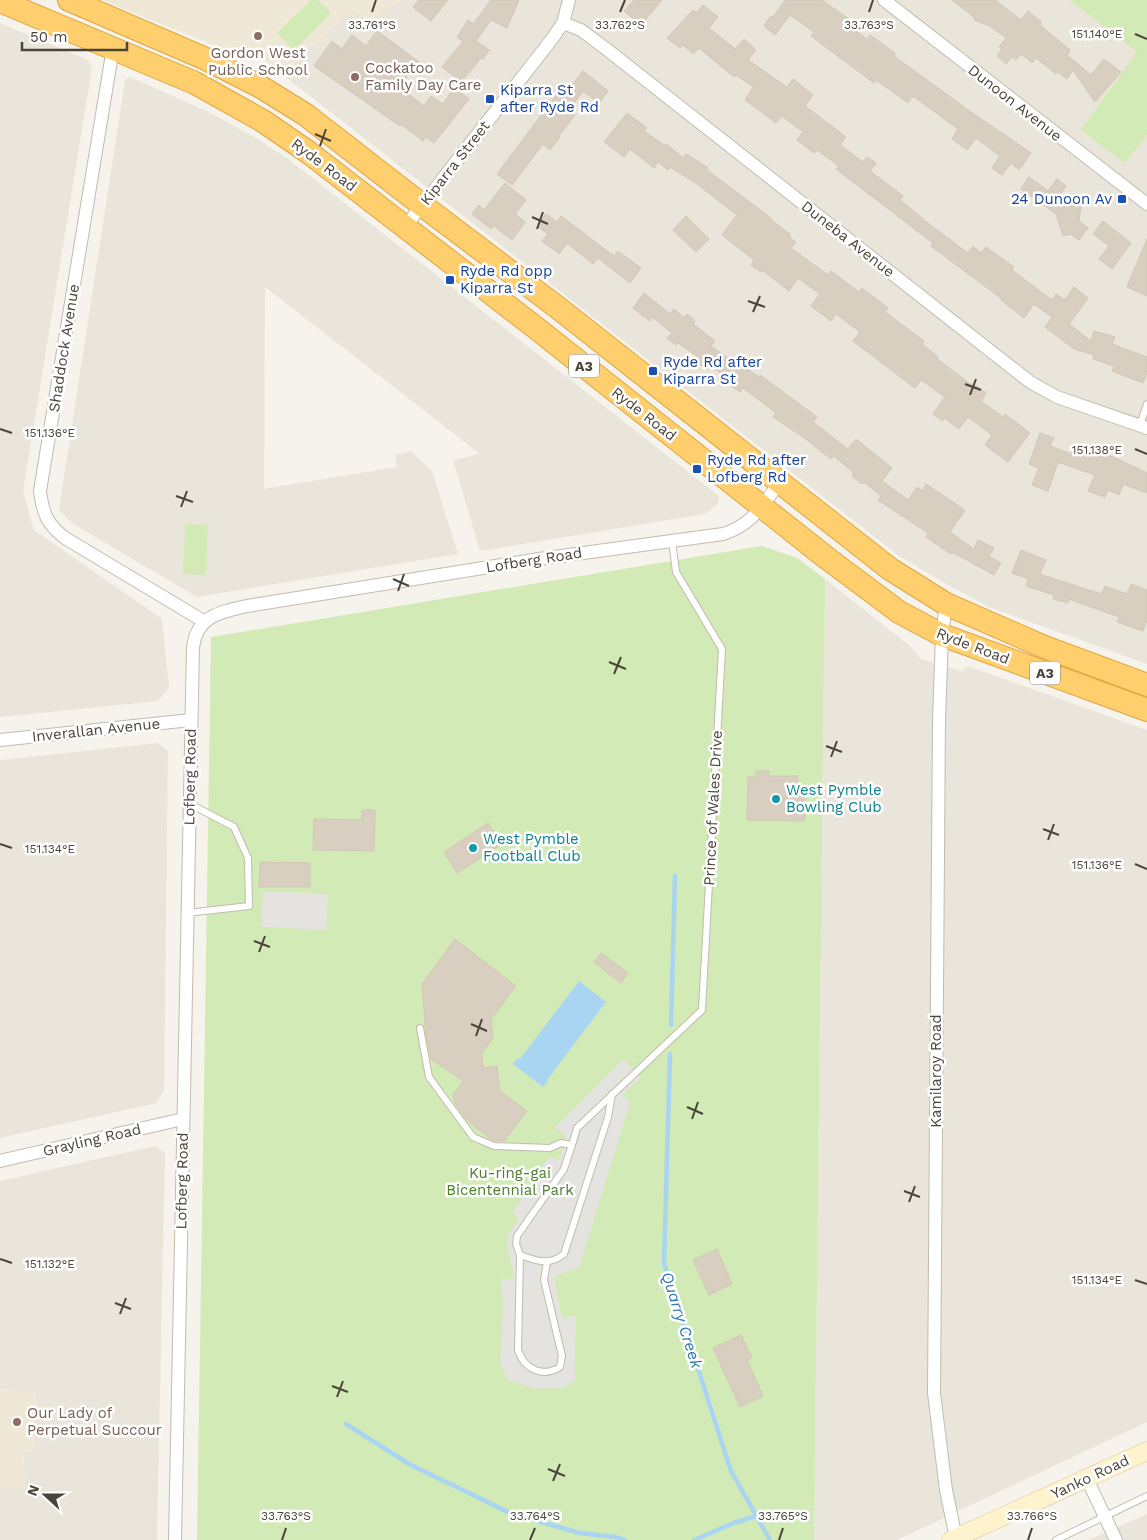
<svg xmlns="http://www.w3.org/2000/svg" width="1147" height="1540" font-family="'Work Sans',sans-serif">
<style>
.residential{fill:#eae5da}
.education{fill:#efe8d6}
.green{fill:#d2eab5}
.parking{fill:#e5e3e0}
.water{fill:#a9d4f2}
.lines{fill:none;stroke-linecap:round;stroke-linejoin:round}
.stream{stroke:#a9d4f2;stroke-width:4.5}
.building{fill:#d8cfc1;stroke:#d3c7b4}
.lane-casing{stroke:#c2bbae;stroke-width:8}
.street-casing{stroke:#c2bbae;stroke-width:14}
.secondary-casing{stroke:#d6c79b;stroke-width:19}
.highway-casing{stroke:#e0a43c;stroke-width:24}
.lane{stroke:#fff;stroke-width:6}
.street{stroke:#fff;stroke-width:12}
.secondary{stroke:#fff3cd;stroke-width:18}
.highway{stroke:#ffcf6e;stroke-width:22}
.ticks{fill:none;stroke:#4b4439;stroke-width:2}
.education-dot{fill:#8d6e63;stroke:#fff;stroke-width:2}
.transit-dot{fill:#1a4fb4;stroke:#fff;stroke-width:2}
.culture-dot{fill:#0f9aa8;stroke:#fff;stroke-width:2}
.labels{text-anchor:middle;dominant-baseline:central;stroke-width:5;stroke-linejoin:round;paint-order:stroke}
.shield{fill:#fff;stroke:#817c74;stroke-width:1}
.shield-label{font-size:14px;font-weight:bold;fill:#4b4439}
.education-label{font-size:15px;fill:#785e54;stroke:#fff;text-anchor:start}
.transit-label{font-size:15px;fill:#164399;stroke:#fff;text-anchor:start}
.street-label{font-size:15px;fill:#4b4439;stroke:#fff}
.culture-label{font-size:15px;fill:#0d838f;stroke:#fff;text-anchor:start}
.park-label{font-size:15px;fill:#4a7f2a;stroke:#fff}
.water-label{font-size:16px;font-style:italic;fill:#2e7ab2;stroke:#fff}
.ticks-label{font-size:12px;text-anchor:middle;fill:#4b4439;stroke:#fff;stroke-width:5;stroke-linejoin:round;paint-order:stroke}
</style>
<rect width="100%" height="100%" fill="#f6f3ec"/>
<!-- residential -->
<g class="residential">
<path d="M111,0H1069L1137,52L1125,163L1147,135V664L989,607L946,584L899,556L251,50Z"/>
<path d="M0,23L88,60L92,68L23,491L34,530L162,619L169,687L158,701L0,717Z"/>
<path d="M130,77L209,112L256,138L288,159L719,496L718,504L705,514L480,551L453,460L480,454L265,287L264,489L397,467L395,455L411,451L432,471L458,554L197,597L73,524L59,510L125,80Z"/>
<path d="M825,579L910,646L921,659L962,671L968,666L1147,730V1422L897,1540H814Z"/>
<path d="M158,743L168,751L164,1090L157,1103L0,1138V760Z"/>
<path d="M155,1146L165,1153L157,1540H0V1489L25,1486L23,1452L34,1450L36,1393L0,1389V1181Z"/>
<path d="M1147,1514V1540H1089L1145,1515Z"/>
</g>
<!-- education -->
<g class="education">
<path d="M102,0H402L368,23L352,9L283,75L251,50L242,57Z"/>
<path d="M0,1389L36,1393L34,1451L23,1453L25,1487L0,1489Z"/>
</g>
<!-- green -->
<g class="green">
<path d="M311,0H318L331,13L294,50L277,33Z"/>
<path d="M1069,0H1147V135L1125,163L1081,130L1137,52Z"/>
<path d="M185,524L208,525L206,575L183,574Z"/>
<path d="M762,546L797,558L825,579L814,1540H197L211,637Z"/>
</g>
<!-- parking -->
<g class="parking">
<path d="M263,891L328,894L327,930L261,927Z"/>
<path d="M623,1059L641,1077L622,1096L631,1100L579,1267L554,1277L562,1318L576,1316L575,1380L563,1388L536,1389L508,1380L500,1362L503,1305L501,1279H514L513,1270L507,1249L508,1235L519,1218L512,1213L549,1157L560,1160L566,1137L555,1127Z"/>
</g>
<!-- water -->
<path class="water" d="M579,981L606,1002L547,1080L548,1081L543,1087L513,1064L518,1058L520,1059Z"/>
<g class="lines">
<!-- stream -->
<g class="stream">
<path d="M671,1025L675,876"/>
<path d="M670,1054L664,1263L731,1471L770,1540"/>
<path d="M346,1424L409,1464L512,1514L580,1533L615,1537L625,1540"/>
<path d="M694,1540L734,1523L756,1516"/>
</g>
</g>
<!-- building -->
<g class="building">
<path d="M419,0H448L431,21L413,7Z"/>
<path d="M491,0H519L507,28L491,20L476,41L489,50L483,59L481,58L461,82L442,67L463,41L457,37L468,20L473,24Z"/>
<path d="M634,0H662L641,25L624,11Z"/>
<path d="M785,0H822L849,19L846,24L867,39L870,35L895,53L894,56L971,112L1031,153L1019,170L1011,163L1002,175L992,168L1000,156L976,138L967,150L952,139L958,129L913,96L908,103L876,80L874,83L811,36L814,32L790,15L775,35L764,26L771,16L773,17Z"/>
<path d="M952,0H995L1021,20L1028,11L1041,22L1040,25L1070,50L1067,55L1091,75L1104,59L1121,72L1095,102L1073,70L1067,79L1058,72L1056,74L1036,58L1032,63L1021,54L1016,60L1012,57L1006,64L997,56L1002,49L999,47L1006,38L990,26L974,20L975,18Z"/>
<path d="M703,5L718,17L709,28L735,49L744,39L756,50L748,60L787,87L793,79L813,95L805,106L846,137L840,145L863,162L867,157L876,163L870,171L903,196L900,200L933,227L968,253L973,246L981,253L986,247L1014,267L1012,270L1052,300L1056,294L1065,300L1074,287L1088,298L1069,324L1091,341L1094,331L1115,337L1112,344L1147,357V373L1143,383L1112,371L1114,366L1093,359L1094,355L1074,349L1045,327L1052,317L1034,304L1024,318L1001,300L1002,299L931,246L933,243L836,169L839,166L817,150L814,153L797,140L803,132L782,116L776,123L745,100L753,87L736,75L734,77L699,48L693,54L683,45L680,48L667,38L693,10L697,13Z"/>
<path d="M377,31L426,67L420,76L412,70L399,87L424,106L431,96L443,104L454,88L469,99L434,143L426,137L423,141L401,124L400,126L314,66L332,41L342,49L352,35L366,46Z"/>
<path d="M583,71L608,91L599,103L583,91L569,110L575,115L559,136L560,137L550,150L543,144L512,185L497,174L557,94L562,98Z"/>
<path d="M627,113L647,128L644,131L665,146L666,144L684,158L686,154L708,168L707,170L771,218L770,219L790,234L789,237L796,242L791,248L810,262L828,275L831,271L859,292L862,288L888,308L885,312L924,341L922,344L938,357L937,359L973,386L974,384L986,393L981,401L1003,417L1005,414L1030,433L1008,462L985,445L992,435L968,417L959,429L944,418L942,421L933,414L945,397L921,380L915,388L853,341L860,332L836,314L831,321L811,306L820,294L798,278L789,291L762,270L761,272L751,265L754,260L722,235L737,215L697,184L670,167L668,170L658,162L654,168L630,149L624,157L604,142Z"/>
<path d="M1029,177L1048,191L1057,179L1066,186L1059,196L1082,199L1079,221L1088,228L1079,240L1070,234L1063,236L1056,214L1021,189Z"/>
<path d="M505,183L526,200L515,214L525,222L512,240L494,226L491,229L472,214L479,205L484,210Z"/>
<path d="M546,214L557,222L561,216L614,256L618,251L641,268L630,283L598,258L593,264L567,243L559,254L542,241L548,234L537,226Z"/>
<path d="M686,216L709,239L696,252L673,230Z"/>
<path d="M1103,221L1131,243L1112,269L1099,259L1109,246L1093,234Z"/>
<path d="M1147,239V296L1127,287Z"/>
<path d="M644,293L670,314L674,309L684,318L687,314L695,321L693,324L715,341L711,346L743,369L745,367L759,377L760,375L817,417L813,422L848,449L856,439L892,468L882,481L908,500L917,487L922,491L926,484L965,510L950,532L974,549L978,540L994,548L989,556L1001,563L994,575L952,552L951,554L926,537L928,533L878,500L881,496L864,482L862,484L852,476L854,473L834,456L831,459L803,437L773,417L776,413L743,388L740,392L731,386L734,383L711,366L708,370L698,363L701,359L678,343L676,345L667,338L672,333L652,317L650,321L633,308Z"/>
<path d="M1040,433L1054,438L1050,446L1071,454L1074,444L1113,457L1147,473V493L1123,484L1119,495L1108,490L1105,497L1088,491L1095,475L1058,462L1048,491L1032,485L1039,468L1029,464Z"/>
<path d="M1021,550L1046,560L1040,574L1101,594L1105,586L1127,594L1131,584L1147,590V620L1143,631L1117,622L1119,617L1069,599L1068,603L1053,599L1054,595L1026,586L1028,579L1012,573Z"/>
<path d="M756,771H769V776H798V786L805,785V821L747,820L748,777H756Z"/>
<path d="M362,810H375L374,851L313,850L314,819L362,820Z"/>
<path d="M488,823L502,844L457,873L444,852Z"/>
<path d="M260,862L310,863V887H259Z"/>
<path d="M455,939L516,986L491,1019L493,1038L482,1053L483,1068L497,1066L500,1091L527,1111L504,1141L492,1140L468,1121L455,1103L453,1095L463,1081L431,1059L426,1034L422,984Z"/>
<path d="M601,953L628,973L621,983L594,962Z"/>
<path d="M717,1249L732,1284L709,1295L693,1260Z"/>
<path d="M741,1335L752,1358L747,1360L763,1396L740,1407L713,1348Z"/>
</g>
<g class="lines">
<!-- lane casing -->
<g class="lane-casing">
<g id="lane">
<path d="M1140,425L1147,404"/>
<path d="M187,913L249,906L248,858L234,827L190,804"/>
<path d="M420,1028L429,1077L473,1137L494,1146L550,1148L561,1143L572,1145L577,1128L702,1010L722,649L676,572L672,541"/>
<path d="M572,1145L564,1169L517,1236L516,1244L520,1255C537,1261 549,1266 564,1254L608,1117L612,1094"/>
<path d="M520,1255L518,1350C524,1369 542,1378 560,1367L562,1356L544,1280L547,1262"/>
<path d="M1056,1540L1147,1496"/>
</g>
</g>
<!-- street casing -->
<g class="street-casing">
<g id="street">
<path d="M884,0L1147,204"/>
<path d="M563,23L581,30L605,48L1030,382L1057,397L1147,428"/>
<path d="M113,48L40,491C43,514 47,524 65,538L205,622"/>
<path d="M405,227L552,39L563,23L569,0"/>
<path d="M946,604L942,635L939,720L934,1393L946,1490L956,1538"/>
<path d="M0,740L191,720"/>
<path d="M0,1161L183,1119"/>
<path d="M1087,1479L1116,1540"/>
<path d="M175,1540L193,647C197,616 220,612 247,606L539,559L723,534C752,525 762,506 779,483"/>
</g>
</g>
<!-- secondary casing -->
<g class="secondary-casing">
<path id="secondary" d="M951,1540L1147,1451"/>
</g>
<!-- highway casing -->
<g class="highway-casing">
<g id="highway">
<path d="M69,0L206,59L261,87L306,115L422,205L557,307L890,569L946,604L1042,646L1147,685"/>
<path d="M0,1L195,83L263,121L308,152L536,328L828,559L899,612L942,635L1147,710"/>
</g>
</g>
<!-- lane -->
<use href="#lane" class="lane"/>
<!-- street -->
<use href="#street" class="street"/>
<!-- secondary -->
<use href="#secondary" class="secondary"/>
<!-- highway -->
<use href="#highway" class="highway"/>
</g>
<!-- ticks -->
<path class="ticks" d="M372,12L376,0M620,12L625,0M869,12L873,0M1135,34L1147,39M315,134L331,141M320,146L326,129M532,217L548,224M537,229L543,212M748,301L765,307M753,312L760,296M965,384L981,390M970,395L976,379M0,429L12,433M1135,449L1147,454M176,496L193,502M181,507L187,491M393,579L409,586M398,591L404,574M609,662L626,669M614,674L621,657M826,746L842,752M831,757L837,741M1043,829L1059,835M1048,840L1054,824M0,844L12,848M1135,864L1147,869M254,941L270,947M259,952L265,936M471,1024L487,1031M476,1036L482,1019M687,1107L703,1114M692,1119L698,1102M904,1191L920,1197M909,1202L915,1186M0,1259L12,1263M1135,1280L1147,1284M115,1303L131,1309M120,1314L126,1298M332,1386L348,1392M337,1397L343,1381M548,1469L565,1476M553,1481L560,1464M282,1540L286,1528M530,1540L535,1528M779,1540L783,1528M1028,1540L1032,1528"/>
<!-- markers -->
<g class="education-dot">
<circle cx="258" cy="36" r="5"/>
<circle cx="355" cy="77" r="5"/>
<circle cx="17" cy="1422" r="5"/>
</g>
<g class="transit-dot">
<rect x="485" y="94" width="10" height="10" rx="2.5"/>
<rect x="1117" y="194" width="10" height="10" rx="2.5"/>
<rect x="445" y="275" width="10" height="10" rx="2.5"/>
<rect x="648" y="366" width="10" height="10" rx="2.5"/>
<rect x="692" y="464" width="10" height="10" rx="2.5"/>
</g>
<g class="culture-dot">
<circle cx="776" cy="799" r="5"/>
<circle cx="473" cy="848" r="5"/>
</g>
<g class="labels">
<!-- shield labels -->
<g class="shield">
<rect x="569" y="354.5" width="30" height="23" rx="4"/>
<rect x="1030" y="661.5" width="30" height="23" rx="4"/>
</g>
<g class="shield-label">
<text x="584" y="366">A3</text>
<text x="1045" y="673">A3</text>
</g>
<!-- education labels -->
<g class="education-label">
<text x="258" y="53" text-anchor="middle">Gordon West<tspan x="258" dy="17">Public School</tspan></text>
<text x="365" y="68">Cockatoo<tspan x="365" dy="17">Family Day Care</tspan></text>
<text x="27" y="1413">Our Lady of<tspan x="27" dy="17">Perpetual Succour</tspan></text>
</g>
<!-- transit labels -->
<g class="transit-label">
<text x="500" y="90">Kiparra St<tspan x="500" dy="17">after Ryde Rd</tspan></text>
<text x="1112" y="199" text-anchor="end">24 Dunoon Av</text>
<text x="460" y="271">Ryde Rd opp<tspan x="460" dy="17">Kiparra St</tspan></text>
<text x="663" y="362">Ryde Rd after<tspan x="663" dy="17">Kiparra St</tspan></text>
<text x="707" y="460">Ryde Rd after<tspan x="707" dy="17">Lofberg Rd</tspan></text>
</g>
<!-- street labels -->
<g class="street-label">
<text transform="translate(1015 103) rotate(38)">Dunoon Avenue</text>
<text transform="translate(455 163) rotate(-52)">Kiparra Street</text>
<text transform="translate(324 165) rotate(37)">Ryde Road</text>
<text transform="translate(848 239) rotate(38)">Duneba Avenue</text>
<text transform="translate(64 348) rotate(-81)">Shaddock Avenue</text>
<text transform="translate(644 414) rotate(38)">Ryde Road</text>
<text transform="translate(534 560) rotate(-9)">Lofberg Road</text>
<text transform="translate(973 646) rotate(21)">Ryde Road</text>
<text transform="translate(96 730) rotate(-6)">Inverallan Avenue</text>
<text transform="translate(190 777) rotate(-89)">Lofberg Road</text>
<text transform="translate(713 808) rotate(-87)">Prince of Wales Drive</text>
<text transform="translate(936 1071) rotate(-90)">Kamilaroy Road</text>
<text transform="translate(92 1140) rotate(-13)">Grayling Road</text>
<text transform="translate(182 1181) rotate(-89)">Lofberg Road</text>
<text transform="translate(1090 1477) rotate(-25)">Yanko Road</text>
</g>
<!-- culture labels -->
<g class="culture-label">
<text x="786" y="790">West Pymble<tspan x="786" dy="17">Bowling Club</tspan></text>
<text x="483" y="839">West Pymble<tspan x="483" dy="17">Football Club</tspan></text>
</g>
<!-- park labels -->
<g class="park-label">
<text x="510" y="1173">Ku-ring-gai<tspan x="510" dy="17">Bicentennial Park</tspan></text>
</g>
<!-- water labels -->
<g class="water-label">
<text transform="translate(682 1320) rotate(72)">Quarry Creek</text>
</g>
</g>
<g class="ticks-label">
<text x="620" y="29">33.762°S</text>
<text x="869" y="29">33.763°S</text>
<text x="372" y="29">33.761°S</text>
<text x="1097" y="38">151.140°E</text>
<text x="50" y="437">151.136°E</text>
<text x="1097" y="454">151.138°E</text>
<text x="50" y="853">151.134°E</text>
<text x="1097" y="869">151.136°E</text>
<text x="50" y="1268">151.132°E</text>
<text x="1097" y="1284">151.134°E</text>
<text x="286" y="1520">33.763°S</text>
<text x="535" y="1520">33.764°S</text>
<text x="783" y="1520">33.765°S</text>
<text x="1032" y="1520">33.766°S</text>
</g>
<!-- north arrow -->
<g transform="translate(45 1495) rotate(291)" stroke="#ffffff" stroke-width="4" paint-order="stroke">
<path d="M0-4L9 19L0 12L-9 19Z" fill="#4b4439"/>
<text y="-8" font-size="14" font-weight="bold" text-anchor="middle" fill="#4b4439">N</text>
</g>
<!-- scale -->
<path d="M22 42v8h105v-8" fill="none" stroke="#4b4439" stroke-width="2.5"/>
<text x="30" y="42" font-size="15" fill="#4b4439" stroke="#ffffff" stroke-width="4" paint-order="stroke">50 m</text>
</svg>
